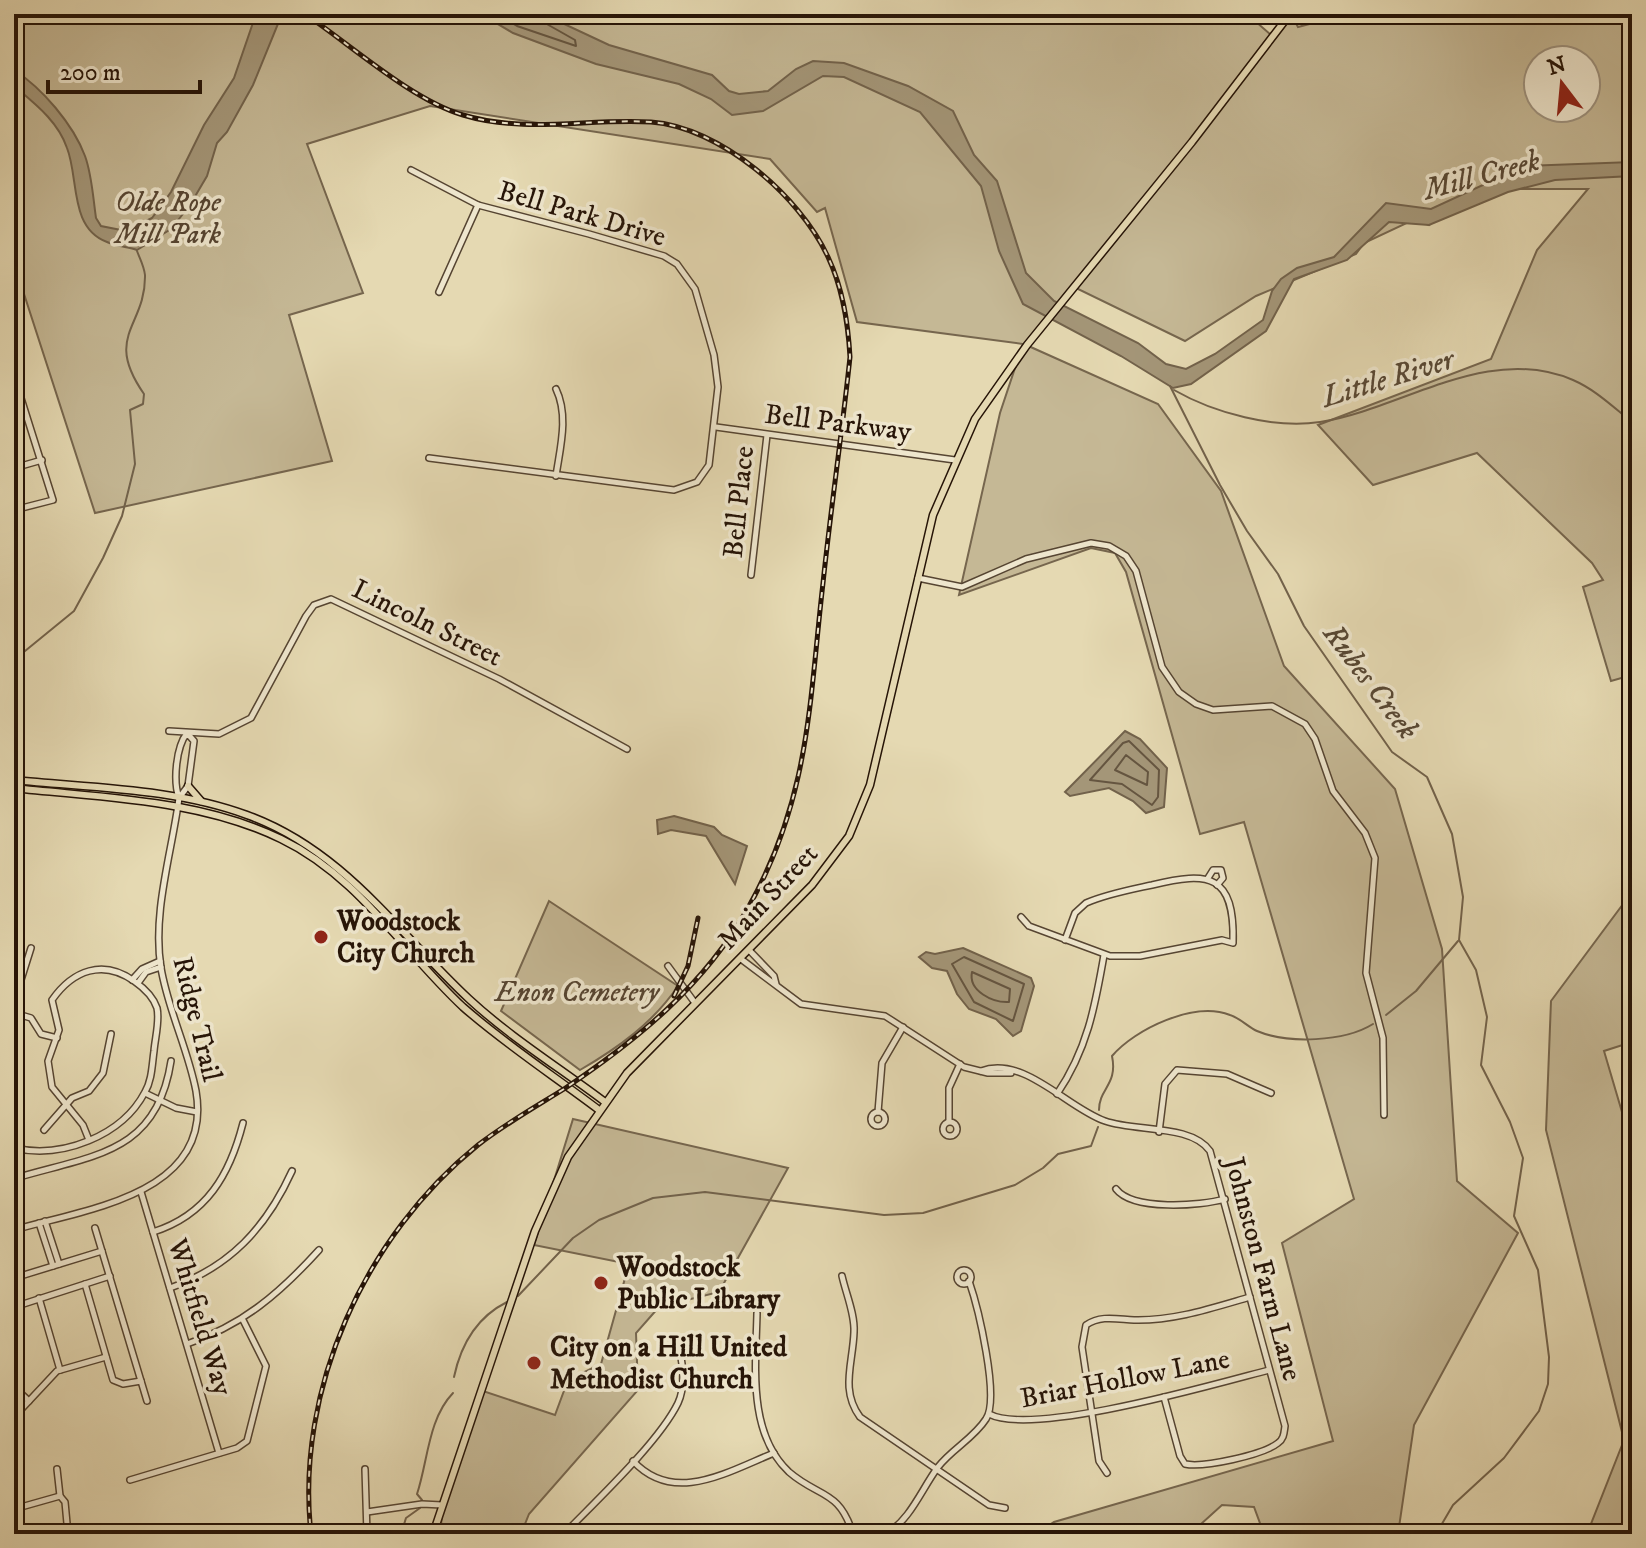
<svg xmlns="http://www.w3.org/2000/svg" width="1646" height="1548" font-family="'IM FELL DW Pica',serif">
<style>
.green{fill:#c5b895;stroke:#76664e;stroke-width:2;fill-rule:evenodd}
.water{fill:#a49678;stroke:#72624b;stroke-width:2}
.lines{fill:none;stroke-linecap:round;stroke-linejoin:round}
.shore{stroke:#655540;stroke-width:2}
.stream{stroke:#72624b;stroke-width:2}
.minor-casing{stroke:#564532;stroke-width:8}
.major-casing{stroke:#261407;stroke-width:9}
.minor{stroke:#eee6cd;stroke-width:5}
.major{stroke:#e5d9b2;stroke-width:6}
.rail-casing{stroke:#261407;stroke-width:5}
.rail{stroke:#eee6cd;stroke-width:2;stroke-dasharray:6;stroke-linecap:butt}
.poi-dot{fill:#8f2418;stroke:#eee6cd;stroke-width:3}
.labels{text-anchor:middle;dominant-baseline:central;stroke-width:7;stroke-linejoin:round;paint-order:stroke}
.park-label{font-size:28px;font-style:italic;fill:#564532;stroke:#eee6cd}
.street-label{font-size:28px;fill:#261407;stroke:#eee6cd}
.poi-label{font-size:28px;font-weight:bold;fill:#261407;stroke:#eee6cd;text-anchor:start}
.water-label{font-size:30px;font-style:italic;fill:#584834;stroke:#eee6cd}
</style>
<rect width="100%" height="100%" fill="#e5d9b2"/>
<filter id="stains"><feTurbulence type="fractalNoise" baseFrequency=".0025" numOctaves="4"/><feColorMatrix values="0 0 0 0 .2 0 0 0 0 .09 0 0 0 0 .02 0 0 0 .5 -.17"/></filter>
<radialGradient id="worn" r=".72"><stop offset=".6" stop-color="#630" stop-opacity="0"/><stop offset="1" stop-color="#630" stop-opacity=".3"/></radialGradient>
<!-- green -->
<g class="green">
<path d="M14,14H1247L1271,35L1292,16L1298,27L1347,14H1632V675L1611,681L1583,587L1603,580L1592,563L1477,453L1373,485L1318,425L1491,359L1537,250L1588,189H1479L1429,225L1415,219L1364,243L1356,254L1256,296L1185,341L1072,286L1024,344L1158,404L1221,491L1284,666L1395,789L1442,949L1457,1181L1518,1233L1414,1425L1398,1534H1264L1254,1507L1222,1505L1190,1534H1036L1054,1522L1333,1441L1282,1243L1354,1199L1244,822L1200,834L1126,572L1115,553L1091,548L959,595L1000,413L1023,344L857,322L825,208L817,212L770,159L430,106L307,144L363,293L289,315L332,461L95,513L14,263ZM1538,60H1586V108H1538Z"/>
<path d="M1632,892V1042L1604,1051L1632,1146V1534H1587L1624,1440L1546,1130L1551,1001Z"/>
<path d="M549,901L678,986C653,1023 618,1048 580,1070L501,1011Z"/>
<path d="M573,1119L788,1168L719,1292L659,1307L636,1333L638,1390L529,1514L521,1534H440L443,1507L483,1391L555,1415L568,1380L601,1364L629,1264L534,1245Z"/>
</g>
<!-- water -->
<g class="water">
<path d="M256,14H282L253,85L227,132L217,143L207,176L190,205L171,229L137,250C127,247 116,246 107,242C69,228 79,178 67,148C58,121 34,103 14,86V70C42,88 73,124 85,156C92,175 93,198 96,218L101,226L126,231L152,218L171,192L204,125L234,78Z"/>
<path d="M481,14H543L609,45L712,75L729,91L739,94L768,91L796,69L813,61L844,63L908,86L953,111L974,155L997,181L1026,273L1054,301L1138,343L1166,364L1186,369L1215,354L1263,320L1272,291L1281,279L1297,268L1334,257L1386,203L1431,209L1524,166L1632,162V176L1555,180L1508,192L1429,225L1389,222L1347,260L1294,279L1266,331L1191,384L1173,388L1121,356L1023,304L999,251L981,186L920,112L844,77L823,76L763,111L732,115L711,99L679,84L596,64L513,33Z"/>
<path d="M1125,731L1140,739L1167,768L1164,807L1146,813L1133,801L1109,788L1070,796L1065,792Z"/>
<path d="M674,816L714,827L722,835L747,846L735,884L706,836L671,830L658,834L657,820Z"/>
<path d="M963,948L1031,978L1034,986L1021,1031L1013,1036L996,1019L969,1009L957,994L947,971L932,968L919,957L926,952L935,954Z"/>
</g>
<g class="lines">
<!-- shore -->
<g class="shore">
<path d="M497,14L517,26L576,46L575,40L545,23L541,14"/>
<path d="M1129,741L1159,770L1158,797L1152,805L1122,784L1090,780L1123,743Z"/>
<path d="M1126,755L1148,772L1147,785L1115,770Z"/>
<path d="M964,957L1024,984L1013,1021L974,1002L952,964Z"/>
<path d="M972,972L1010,989L1009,1002C993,1003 968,991 972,972Z"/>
</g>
<!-- stream -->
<g class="stream">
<path d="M1170,386L1220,485L1247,531L1278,574L1304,626L1392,752L1427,777L1452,834L1463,897L1459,940L1476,970L1487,1017L1481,1065L1510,1122L1523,1158L1514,1216L1538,1270L1549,1357L1548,1384L1539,1411L1504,1458L1453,1505L1436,1534"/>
<path d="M1174,390C1214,413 1274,429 1320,422C1403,409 1487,343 1573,380C1596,390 1613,407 1632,422"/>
<path d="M14,660L74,611L103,558L122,516L135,464L130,410L143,404L144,394C103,335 146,327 145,275C144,266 140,259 137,251"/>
<path d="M1386,1015L1416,991L1458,941"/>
<path d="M1099,1110C1099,1088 1118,1085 1112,1056C1135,1029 1194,1001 1230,1015C1240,1018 1248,1027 1257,1031C1288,1044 1344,1042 1373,1024"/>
<path d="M518,1296L573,1238L599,1220L653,1198L705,1192L884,1215L923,1213L1015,1185L1043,1168L1058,1154L1091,1146L1098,1127"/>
<path d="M454,1377C461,1344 477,1317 507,1302"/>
<path d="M422,1500L417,1494C428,1461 428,1419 453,1393"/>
<path d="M401,1534L406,1518L420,1508"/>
</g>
<!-- minor casing -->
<g class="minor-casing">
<g id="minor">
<path d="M411,170L478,205L589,234L664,256L677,264L695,289L714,355L718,387L709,465L697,482L674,490L429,458"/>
<path d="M439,292L478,205"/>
<path d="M14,376L53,500L14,510"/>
<path d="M716,427L955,460"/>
<path d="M14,468L42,460"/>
<path d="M556,476C560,448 569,416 556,389"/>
<path d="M751,575L767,435"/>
<path d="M918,578L962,587L1026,559L1091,543L1109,546L1126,556L1136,571L1162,667L1179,692L1196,704L1213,710L1272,706L1305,724L1315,739L1333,791L1365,833L1375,858L1366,973L1383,1038L1384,1115"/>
<path d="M14,591L18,602"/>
<path d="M169,731L219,734L251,718L306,616L314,605L331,599L499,679L627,749"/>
<path d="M1208,878L1213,870H1221L1223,878L1217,885"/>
<path d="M1021,917L1029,926L1110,956H1140L1222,940L1233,943C1235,874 1209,871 1152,885C1129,890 1107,894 1086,903L1075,913L1065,940"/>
<path d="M749,950L774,976L776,984"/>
<path d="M741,959L801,1004L885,1016L964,1067L988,1073H1011"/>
<path d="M668,966L695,1003"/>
<path d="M132,980L142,969L160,961"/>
<path d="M138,983L146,972L161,967"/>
<path d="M14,1002L31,948"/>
<path d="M14,1013L31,1018L41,1034L57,1038"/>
<path d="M981,1071C1024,1055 1067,1108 1105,1121C1136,1132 1191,1124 1210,1151L1285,1426C1284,1433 1284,1439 1278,1443C1263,1455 1203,1468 1185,1464L1180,1456L1164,1397"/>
<path d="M145,1093L176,1108L197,1112"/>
<path d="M1057,1094C1087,1050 1095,1007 1104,955"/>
<path d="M878,1112L882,1063L903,1027"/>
<circle cx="878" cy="1119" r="7"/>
<path d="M949,1121V1088L960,1064"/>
<circle cx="950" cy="1129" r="7"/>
<path d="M44,1130L72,1098L89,1091L103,1073L111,1034"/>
<path d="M1159,1132L1165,1084L1177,1070L1227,1074L1271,1093"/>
<path d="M14,1148C62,1159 122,1136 145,1092C152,1080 152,1065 154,1051C155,1038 160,1021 157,1008C153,996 144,988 134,981C103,959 73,970 52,1000L59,1030L48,1061L52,1087L83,1125L89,1140"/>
<path d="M14,1160L16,1148"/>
<path d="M14,1175L16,1178C93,1155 157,1154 171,1061"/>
<path d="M1116,1189C1133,1211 1200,1206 1225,1199"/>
<path d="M141,1192L219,1453"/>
<path d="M45,1221L59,1264"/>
<path d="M39,1223L53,1266"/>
<path d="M95,1228L147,1401"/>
<path d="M14,1230C85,1209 214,1195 196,1091C188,1049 168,1010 161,968C152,913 172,852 179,798C173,781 176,747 187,733L194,741L188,786L179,798"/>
<path d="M153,1232C207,1215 230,1174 243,1123"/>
<circle cx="964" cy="1277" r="7"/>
<path d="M842,1276C846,1294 855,1314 854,1332C853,1363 840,1390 860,1417L989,1505L1005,1508"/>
<path d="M14,1278L102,1251"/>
<path d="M85,1284L113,1380L123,1384L141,1381"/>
<path d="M170,1288C230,1267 266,1228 292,1171"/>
<path d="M39,1298L60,1370"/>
<path d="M14,1307L110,1276"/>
<path d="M757,1313C756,1364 747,1433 789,1472C819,1498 839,1489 853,1534"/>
<path d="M187,1344C243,1325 280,1293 319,1250"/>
<path d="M14,1387L29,1401"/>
<path d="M989,1414C1033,1437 1215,1384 1269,1370"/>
<path d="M14,1417L57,1371L106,1357"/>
<path d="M633,1461C674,1505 727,1472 774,1453"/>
<path d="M57,1469L60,1496"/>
<path d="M365,1469L367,1534"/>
<path d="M1107,1473L1099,1461L1082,1347L1086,1325C1101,1315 1116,1319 1134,1320C1174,1321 1212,1308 1250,1297"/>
<path d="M130,1480L237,1448L247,1441L266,1366L243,1320"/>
<path d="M14,1509L60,1496L65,1502L68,1534"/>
<path d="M367,1512L422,1504L442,1505"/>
<path d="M564,1534C596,1501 659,1442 678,1403C686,1386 683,1359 677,1343"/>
<path d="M886,1534C911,1519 921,1490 938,1467C952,1449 974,1438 986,1419C1000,1398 978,1307 969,1281"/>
</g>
</g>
<!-- major casing -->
<g class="major-casing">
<g id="major">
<path d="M14,780C91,788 174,788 247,815C344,850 397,932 469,999C510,1037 560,1068 605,1102"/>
<path d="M188,786L201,801"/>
<path d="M14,788C103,798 199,799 281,839C358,876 402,950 463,1007C505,1044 554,1076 599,1110"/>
<path d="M433,1534L535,1231L568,1157L627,1073L812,885L849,836L870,785L933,515L975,419L1027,345L1192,142L1290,14"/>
</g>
</g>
<!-- minor -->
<use href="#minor" class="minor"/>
<!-- major -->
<use href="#major" class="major"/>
<!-- rail casing -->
<g class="rail-casing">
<g id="rail">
<path d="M305,14C351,45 412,100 463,115C526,134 588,118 651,122C720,127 800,196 828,257C843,289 848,322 850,357C842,433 831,507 823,583C809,704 810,798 748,908C704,986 637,1040 564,1089C535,1107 505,1124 478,1145C365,1236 295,1389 311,1534"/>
<path d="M674,996L688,966L698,918"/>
</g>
</g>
<!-- rail -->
<use href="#rail" class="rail"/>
</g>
<!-- markers -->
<g class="poi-dot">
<circle cx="321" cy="937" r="8"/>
<circle cx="601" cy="1283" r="8"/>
<circle cx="534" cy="1363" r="8"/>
</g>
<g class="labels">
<!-- park labels -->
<g class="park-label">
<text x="168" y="202">Olde Rope<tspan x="168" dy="32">Mill Park</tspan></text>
<text x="577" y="992">Enon Cemetery</text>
</g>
<!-- street labels -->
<g class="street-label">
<text transform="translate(582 214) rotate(16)">Bell Park Drive</text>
<text transform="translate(838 423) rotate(7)">Bell Parkway</text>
<text transform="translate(739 502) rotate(-84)">Bell Place</text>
<text transform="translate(427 623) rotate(26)">Lincoln Street</text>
<text transform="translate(768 897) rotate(-47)">Main Street</text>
<text transform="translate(197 1019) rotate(76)">Ridge Trail</text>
<text transform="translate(1263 1269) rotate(75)">Johnston Farm Lane</text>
<text transform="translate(200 1317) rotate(73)">Whitfield Way</text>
<text transform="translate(1125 1379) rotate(-11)">Briar Hollow Lane</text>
</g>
<!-- poi labels -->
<g class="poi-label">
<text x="337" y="921">Woodstock<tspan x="337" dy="32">City Church</tspan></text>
<text x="617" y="1267">Woodstock<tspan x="617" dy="32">Public Library</tspan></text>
<text x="550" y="1347">City on a Hill United<tspan x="550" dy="32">Methodist Church</tspan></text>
</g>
<!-- water labels -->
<g class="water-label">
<text transform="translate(1482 176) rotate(-15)">Mill Creek</text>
<text transform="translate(1388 379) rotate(-17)">Little River</text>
<text transform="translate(1370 682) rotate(53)">Rubes Creek</text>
</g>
</g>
<!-- margin -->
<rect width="1646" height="1548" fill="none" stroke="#e5d9b2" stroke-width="48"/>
<rect x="16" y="16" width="1614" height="1516" fill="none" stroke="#261407" stroke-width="4"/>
<rect x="24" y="24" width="1598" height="1500" fill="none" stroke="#261407" stroke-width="2"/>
<!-- north arrow -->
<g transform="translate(1562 84) rotate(344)"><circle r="38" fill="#eee6cd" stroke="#9e927e" stroke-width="2"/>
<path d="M0-6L14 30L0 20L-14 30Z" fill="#8f2418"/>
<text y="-12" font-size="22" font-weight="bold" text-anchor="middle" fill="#261407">N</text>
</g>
<!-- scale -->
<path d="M48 80v12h152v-12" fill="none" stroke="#261407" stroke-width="4"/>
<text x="60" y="80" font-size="24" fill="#261407" stroke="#eee6cd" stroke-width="6" paint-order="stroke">200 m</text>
<rect width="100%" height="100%" filter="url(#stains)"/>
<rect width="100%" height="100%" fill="url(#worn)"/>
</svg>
